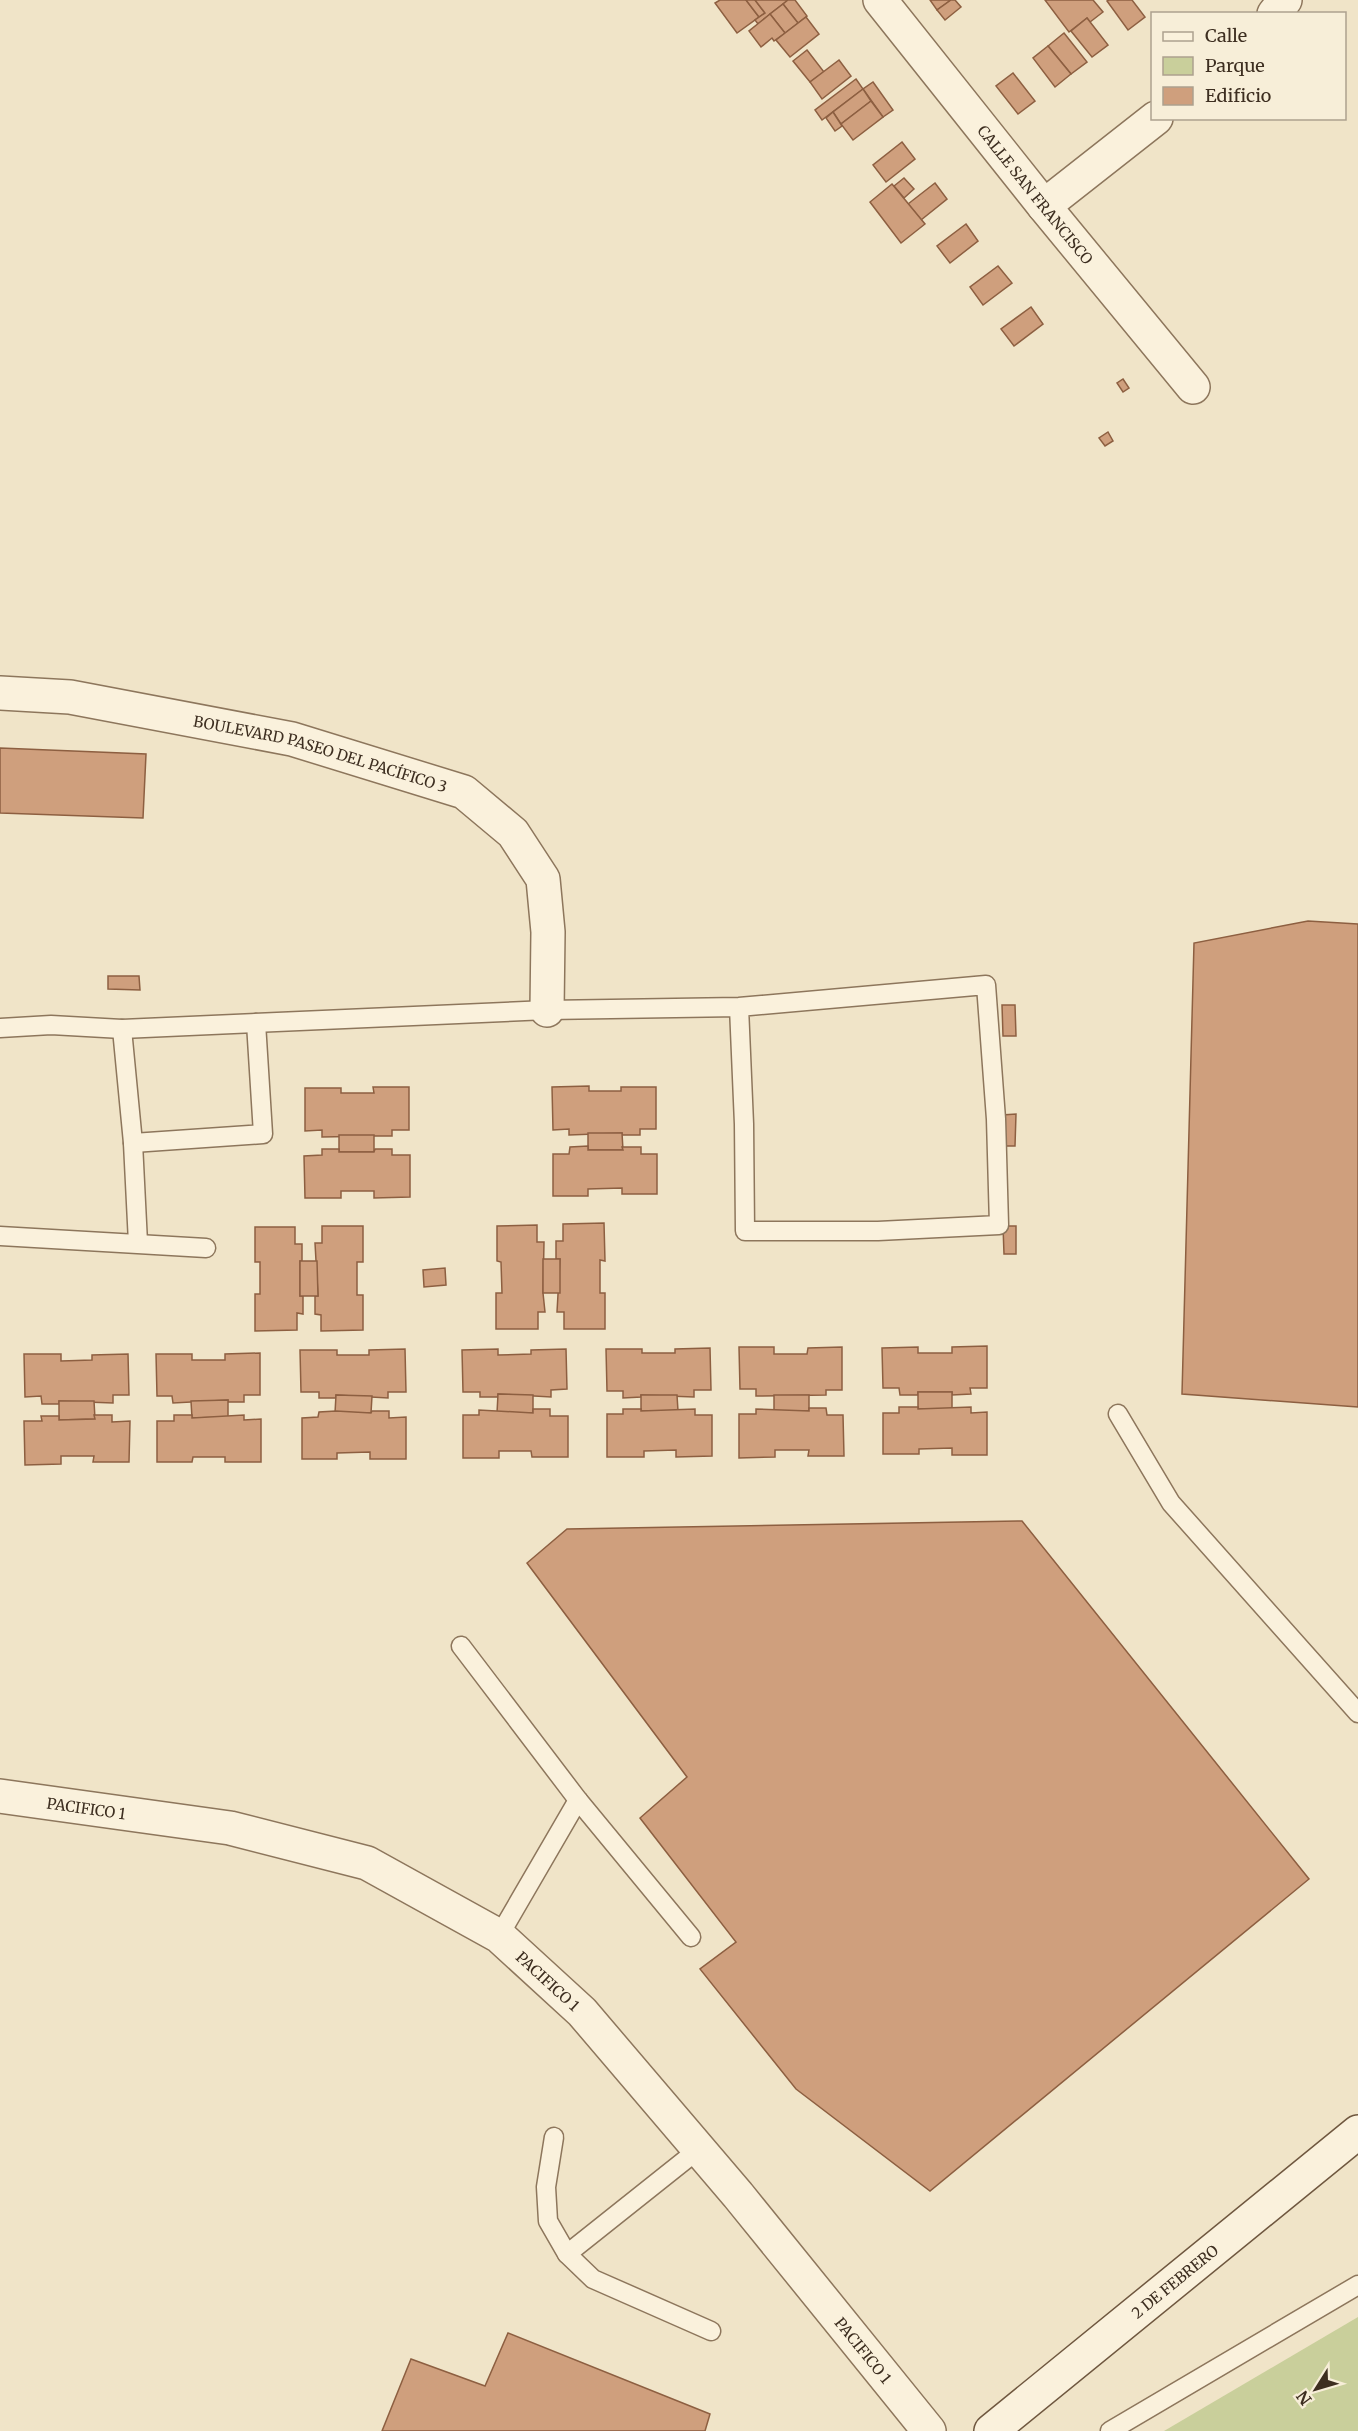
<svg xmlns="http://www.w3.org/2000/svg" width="1358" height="2431" font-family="Merriweather,serif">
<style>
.green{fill:#c9cf9b}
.building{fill:#cf9f7d;stroke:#8d5f41;stroke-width:1.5}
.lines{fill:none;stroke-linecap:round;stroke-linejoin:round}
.service-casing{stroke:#8d765c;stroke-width:21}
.minor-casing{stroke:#8d765c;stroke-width:36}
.secondary-casing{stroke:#6f573f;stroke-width:36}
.service{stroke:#faf1dc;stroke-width:18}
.minor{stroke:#faf1dc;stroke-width:33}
.secondary{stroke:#faf1dc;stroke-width:33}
.labels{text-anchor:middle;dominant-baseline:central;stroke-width:4.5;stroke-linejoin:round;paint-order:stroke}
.street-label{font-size:15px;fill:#3d2e20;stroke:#f7eed8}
</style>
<rect width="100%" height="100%" fill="#f0e4c8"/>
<!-- green -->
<path class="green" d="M1358,2317V2431H1164Z"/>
<!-- building -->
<g class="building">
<path d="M720,0H746L759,17L737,33L715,3Z"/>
<path d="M746,0H755L765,13L759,17Z"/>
<path d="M755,0H788L758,24L755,20L765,13Z"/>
<path d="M788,0H795L807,16L798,23L783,4Z"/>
<path d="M930,0H951L937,10Z"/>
<path d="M951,0H955L961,7L945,20L937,10Z"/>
<path d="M1045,0H1093L1103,12L1090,22L1087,18L1069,32Z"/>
<path d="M1109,0H1132L1145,17L1128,30L1107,1Z"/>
<path d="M783,4L798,23L785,33L770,14Z"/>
<path d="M770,14L785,33L774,41L772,38L761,47L749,31Z"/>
<path d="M806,17L819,34L790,57L776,40Z"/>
<path d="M1087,18L1108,45L1092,57L1071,31Z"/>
<path d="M1064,33L1087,62L1071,74L1048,46Z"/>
<path d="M1048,46L1071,74L1055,87L1033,58Z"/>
<path d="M807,50L824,72L810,82L793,61Z"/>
<path d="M839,60L851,76L822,99L810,82Z"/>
<path d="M1013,73L1035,101L1018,114L996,86Z"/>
<path d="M856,79L863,89L822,120L815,110Z"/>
<path d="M873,82L893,110L883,117L863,89Z"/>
<path d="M863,89L871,101L841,124L833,112Z"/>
<path d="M871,101L883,117L853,140L841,124Z"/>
<path d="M833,112L842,126L835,131L826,118Z"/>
<path d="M902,142L915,159L886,182L873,165Z"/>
<path d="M904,178L914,189L904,198L894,186Z"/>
<path d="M935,183L947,199L921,220L908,204Z"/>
<path d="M892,184L925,224L901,243L870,202Z"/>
<path d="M966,224L978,241L950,263L937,246Z"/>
<path d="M998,266L1012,283L983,305L970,287Z"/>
<path d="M1031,307L1043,324L1014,346L1001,329Z"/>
<path d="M1123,379L1129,388L1123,392L1117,383Z"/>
<path d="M1108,432L1113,441L1105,446L1099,438Z"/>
<path d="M0,748L146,754L143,818L0,813Z"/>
<path d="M1308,921L1358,924V1407L1182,1394L1194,943Z"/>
<path d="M108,976H139L140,990L108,989Z"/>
<path d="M1002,1005H1015L1016,1036H1003Z"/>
<path d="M589,1086V1091H621V1087H656V1129H640V1135H622V1133L569,1135V1129L553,1130L552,1087Z"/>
<path d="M373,1087H409V1130H392V1136H375L322,1137V1130L305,1131V1088H341V1093H374Z"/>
<path d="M1016,1114L1015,1146H1003L1002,1115Z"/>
<path d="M588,1133H622L623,1150H588Z"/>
<rect x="339" y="1135" width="35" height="17"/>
<path d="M588,1146V1150H623L622,1147H641V1154H657V1194H622V1188L588,1189V1196H553V1154H569L570,1147Z"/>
<path d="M322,1149H339V1152H374L375,1149H392V1155H410V1197L374,1198V1191H341V1198H305L304,1156L322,1155Z"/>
<path d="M604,1223L605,1261L600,1260V1293H605V1329H564V1312H557L560,1259H556V1241H563V1224Z"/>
<path d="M537,1225V1242H544L543,1293L545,1312H538V1329H496V1293H502L501,1262L497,1261V1226Z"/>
<path d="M322,1226H363V1262H357V1295H363V1330L321,1331V1315L315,1314V1296H318L315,1243H322Z"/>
<path d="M1003,1226H1016V1254H1004Z"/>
<path d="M255,1227H295V1244H302V1261H300V1296H303V1314L297,1313V1330L255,1331V1294H260V1262H255Z"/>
<rect x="543" y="1259" width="17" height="34"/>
<path d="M300,1261H317L318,1296H300Z"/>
<path d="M445,1268L446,1285L424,1287L423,1270Z"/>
<path d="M987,1346V1388H970L971,1394L952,1395V1392H918V1395H900L899,1388H883L882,1348L918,1347V1353H952V1347Z"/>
<path d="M739,1347H774V1354H807L808,1348L842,1347V1390H826V1395L756,1396V1389H740Z"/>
<path d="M710,1348L711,1390H694V1397L641,1395V1397L623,1398V1391H607L606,1349H642V1353H675V1349Z"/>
<path d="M405,1349L406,1392H388V1398L336,1395V1398H319V1392H301L300,1350H337V1355H369V1350Z"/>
<path d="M498,1349V1355L531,1354V1350L566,1349L567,1389L551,1390V1397L498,1394V1397H480V1392H463L462,1350Z"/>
<path d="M260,1353V1395H244V1402H228V1400L173,1403L172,1396H157L156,1354H192V1360H225V1354Z"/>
<path d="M24,1354H61V1361L92,1360V1355L128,1354L129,1395H113V1403L59,1401V1404H42L41,1396L25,1397Z"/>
<rect x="918" y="1392" width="34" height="17"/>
<path d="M498,1394L533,1395V1413H497Z"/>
<path d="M336,1395L372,1396L371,1413H335Z"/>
<path d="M641,1395H677L678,1411H641Z"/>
<rect x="774" y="1395" width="35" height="16"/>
<path d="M228,1400V1417L192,1418L191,1401Z"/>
<path d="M59,1401H94L95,1419L59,1420Z"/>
<path d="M899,1407H918V1409L971,1407V1413L987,1412V1455H952V1448L919,1449V1454H883V1413H899Z"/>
<path d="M809,1408H826L827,1415H843L844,1456H808L809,1450H775V1457L739,1458V1414H756V1409L809,1411Z"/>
<path d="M533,1409H550V1416H568V1457H532L531,1451H499V1458H463V1415H479V1410L533,1413Z"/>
<path d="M623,1409H641V1411L695,1409V1415H712V1456L676,1457V1450L644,1451V1457H607V1414H623Z"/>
<path d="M336,1411L371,1413L372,1411H389V1418L406,1417V1459H370V1452L337,1453V1459H302V1418L318,1417L319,1412Z"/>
<path d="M94,1415H112V1422L130,1421L129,1462H93L94,1456H61V1464L25,1465L24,1421H42L41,1416H59V1420L95,1419Z"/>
<path d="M174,1415H192V1418L244,1415V1420L261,1419V1462H225V1457H193L192,1462H157V1421H174Z"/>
<path d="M1022,1521L1309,1879L930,2191L796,2089L700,1969L736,1942L640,1818L687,1777L527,1563L567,1529Z"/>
<path d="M508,2333L710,2414L705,2431H382L411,2359L485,2386Z"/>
</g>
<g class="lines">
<!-- service casing -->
<g class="service-casing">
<g id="service">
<path d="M0,1028L51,1025L122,1029L547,1010L739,1007L986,985L996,1119L999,1225L878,1231H745L744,1124L739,1007"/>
<path d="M122,1029L133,1143L138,1243"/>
<path d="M133,1143L263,1134L256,1023"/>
<path d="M0,1236L206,1248"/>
<path d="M1118,1414L1171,1503L1358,1713"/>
<path d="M461,1646L578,1800L691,1937"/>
<path d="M499,1936L578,1800"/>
<path d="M554,2137L546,2187L548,2221L567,2254"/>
<path d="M699,2149L567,2254L593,2279L711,2331"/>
<path d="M1110,2431L1358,2285"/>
</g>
</g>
<!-- minor casing -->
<g class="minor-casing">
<g id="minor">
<path id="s1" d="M880,0L1044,206L1193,387"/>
<path d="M1274,14L1285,0"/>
<path d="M1044,206L1156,118"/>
<path id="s2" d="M0,693L70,697L292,739L464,792L513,833L543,879L548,932L547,1010"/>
<path id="s3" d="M0,1796L230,1828L367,1863L499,1936L582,2012L738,2195L929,2431"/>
</g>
</g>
<!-- secondary casing -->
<g class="secondary-casing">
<g id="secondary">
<path id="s4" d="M991,2431L1358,2132"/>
</g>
</g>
<!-- service -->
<use href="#service" class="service"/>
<!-- minor -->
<use href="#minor" class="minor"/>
<!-- secondary -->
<use href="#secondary" class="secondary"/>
</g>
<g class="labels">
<!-- street labels -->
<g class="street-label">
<text stroke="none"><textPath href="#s1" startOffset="249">CALLE SAN FRANCISCO</textPath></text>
<text stroke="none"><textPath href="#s2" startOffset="327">BOULEVARD PASEO DEL PACÍFICO 3</textPath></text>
<text stroke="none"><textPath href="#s3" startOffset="87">PACIFICO 1</textPath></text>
<text stroke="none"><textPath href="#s3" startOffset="591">PACIFICO 1</textPath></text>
<text stroke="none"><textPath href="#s4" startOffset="237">2 DE FEBRERO</textPath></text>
<text stroke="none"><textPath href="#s3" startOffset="1077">PACIFICO 1</textPath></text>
</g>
</g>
<!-- legend -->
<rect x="1151" y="12" width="195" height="108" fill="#f7eed8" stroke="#ada18e" stroke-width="1.5"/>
<rect x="1163" y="32" width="30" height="9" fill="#faf1dc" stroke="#ada18e" stroke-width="1.5"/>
<text x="1205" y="42" font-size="18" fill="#3d2e20">Calle</text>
<rect x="1163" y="57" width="30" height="18" fill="#c9cf9b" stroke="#ada18e" stroke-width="1.5"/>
<text x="1205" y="72" font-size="18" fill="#3d2e20">Parque</text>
<rect x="1163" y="87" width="30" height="18" fill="#cf9f7d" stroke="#ada18e" stroke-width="1.5"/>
<text x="1205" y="102" font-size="18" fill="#3d2e20">Edificio</text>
<!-- north arrow -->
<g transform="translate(1316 2389) rotate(233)" stroke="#f7eed8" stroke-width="4.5" paint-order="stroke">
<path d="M0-4.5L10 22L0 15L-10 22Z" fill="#3d2e20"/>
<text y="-9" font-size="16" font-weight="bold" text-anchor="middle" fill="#3d2e20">N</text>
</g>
</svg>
